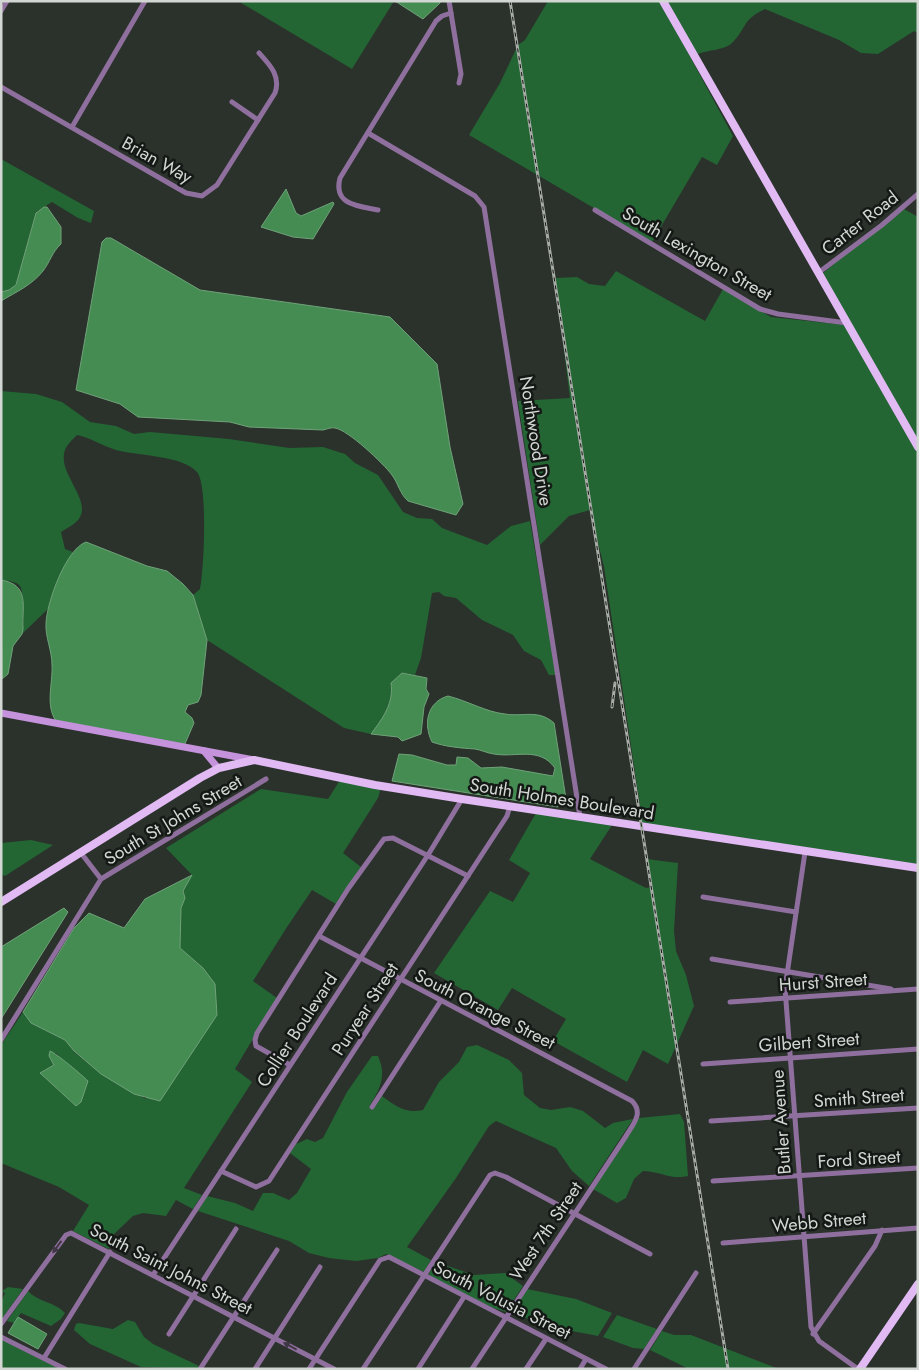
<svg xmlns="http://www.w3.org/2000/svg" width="919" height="1370" font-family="Jost,sans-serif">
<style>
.green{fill:#246534;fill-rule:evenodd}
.water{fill:#458c53;stroke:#70a279}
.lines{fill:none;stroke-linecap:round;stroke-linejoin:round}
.street{stroke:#8f6f9d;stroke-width:5}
.secondary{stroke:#c592dc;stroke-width:7}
.primary{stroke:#e1baf3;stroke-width:8}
.rail-casing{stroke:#a7aca7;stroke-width:3}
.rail{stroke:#151916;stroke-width:1;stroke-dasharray:4;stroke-linecap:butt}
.oneway{fill:#403745}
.labels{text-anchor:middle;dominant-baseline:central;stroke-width:5;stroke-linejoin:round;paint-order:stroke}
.street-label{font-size:18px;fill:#d3d7d3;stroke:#151916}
</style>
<rect width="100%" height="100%" fill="#2a322b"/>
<!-- green -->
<g class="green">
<path d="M238,1H394L352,69Z"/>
<path d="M548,1H660L733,136L717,165L702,157L652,242L469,135L500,83L518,45L525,40Z"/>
<path d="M666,1H918V33L914,31L878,54L861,53L839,40L765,9C742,20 748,26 733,42C725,51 708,49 696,55Z"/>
<path d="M1,159L94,211L91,223L78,218L52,202L36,212L16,285L9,290L1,292Z"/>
<path d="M904,209L918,217V442L822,274L871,233Z"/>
<path d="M616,271L705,321L723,289L771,317L846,325L918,451V865L643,825L604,567L590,510L569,516L540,545L518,401L570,398L555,278L577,277L589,284L605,286Z"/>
<path d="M1,391L36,394L62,402L90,422L116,426L134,434L150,432L229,439L289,448L323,447L345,454L355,463L378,475L403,512L417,518L432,519L442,528L487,545L511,526L530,521L556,675H549L541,660L524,651L513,635L482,620L456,598L444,596L439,592L432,593L421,658L415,675L402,673L391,683C394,703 383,718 371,734L344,728L207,640L193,595L200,589C204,570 208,485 197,472C182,455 137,456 116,450C103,446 91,438 77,435C72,440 65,446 64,454C60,477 97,505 75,523C71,526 66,529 61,532L65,549L73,552L55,588L48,609L22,634C24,626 24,592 20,586C16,581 7,581 1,580Z"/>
<path d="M340,780L381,788L378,798L343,853L361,867L336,904L312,890L287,927L253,981L277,998L235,1069L252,1082L184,1188L202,1195L193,1209L176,1200L166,1216L143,1213L133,1216L114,1234L110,1241L109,1249L73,1231L89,1205L59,1187L1,1163V1045L23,1012L31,1023L65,1040L74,1052L101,1074L146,1099L203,968L180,948L181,907L185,898L183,891L192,875L166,848L261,789L328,799ZM56,1053L65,1063L88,1081L81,1102L76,1106L40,1073L54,1065L49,1056Z"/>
<path d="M536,813L612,825L590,859L646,888L652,887L647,859L678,863L674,931L676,951L686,975L694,1006L668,1064L643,1050L627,1082L553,1041L566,1019L512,988L498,1010L434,973L490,891L513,902L530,873L509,860Z"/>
<path d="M31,840L53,845L5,876L1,874V843Z"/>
<path d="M477,1045L509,1060L522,1073L524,1095L540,1108L551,1110L570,1107L583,1111L605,1128L613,1123L633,1119L589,1186L572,1171L556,1148L496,1121L489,1126L456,1178L407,1247L431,1260L424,1272L386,1254L378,1258L356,1261L329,1258L309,1253L289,1241L198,1211L207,1196L235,1203L253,1211L263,1193H273L289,1200L297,1193L311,1169L290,1153L296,1144L307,1139L315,1142L323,1138L347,1092L372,1056H378C387,1076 380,1089 369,1107L373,1109L382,1096C395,1106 406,1114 423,1110L439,1082L459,1062L467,1047Z"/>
<path d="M680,1114L684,1122L688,1176C670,1180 663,1172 643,1171L634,1179L626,1198L617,1203L593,1189L639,1118Z"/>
<path d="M436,1262L474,1275L505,1273L523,1286L506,1312L490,1307L428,1275Z"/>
<path d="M8,1287L23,1289L1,1320V1303L5,1293L2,1291Z"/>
<path d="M527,1289L576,1299L612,1313L598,1336L556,1328L511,1313Z"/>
<path d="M28,1291C38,1302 55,1302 65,1313L61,1319L51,1326L21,1313L14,1323L7,1321Z"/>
<path d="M617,1315L657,1329L644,1349L633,1348L603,1337Z"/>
<path d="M128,1320L135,1322L144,1337L153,1344L199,1366L197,1369L141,1367L90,1344L74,1330L76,1324L79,1323L113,1329Z"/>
<path d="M662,1331L674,1335H691L779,1369H689L650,1350Z"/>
<path d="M1,1339L60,1369H1Z"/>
</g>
<!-- water -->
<g class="water">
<path d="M395,1H440V3L423,19Z"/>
<path d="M286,189L296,213L301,216L333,202L334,204L313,239L293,237L261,227Z"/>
<path d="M44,207H47L61,227V244C52,252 50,262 43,271C32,285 16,292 1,301V292L9,290L16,285L36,213Z"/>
<path d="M106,238H111L200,290L390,317L437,364L450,447L463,504L456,515L408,501C400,494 398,483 392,475C383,463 348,430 335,428C332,427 327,429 323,430L249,427L230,422L138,417L120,404L76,390L102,242Z"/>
<path d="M86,542L147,566L167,571L183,584L193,595L207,640L201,695L198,702L188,705L185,712L192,718L194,723L184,746L56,721C45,705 53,683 52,665C52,650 45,637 46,623C47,602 66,549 86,542Z"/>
<path d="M1,580C30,585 22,605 23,629L22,634L13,646L8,674L2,679Z"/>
<path d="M402,673L427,678L426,689L429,694L424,707L421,734L402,741L398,737L371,734C383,718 394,703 391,683Z"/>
<path d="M448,696C468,701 486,712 505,714C524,717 538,709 554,723L566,799L558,807L392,781L399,754L412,755L447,765H456L457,757L468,758L481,768L502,767L553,776L555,768C539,746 516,758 494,754C487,753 481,750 475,749C461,748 446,747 432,742C423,724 427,702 448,696Z"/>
<path d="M192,875L183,891L185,898L181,908L180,948L203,968L215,984L217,1015L160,1101L134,1094L101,1074L74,1051L65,1040L31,1023L23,1012L74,928L89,913L124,928L145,899Z"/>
<path d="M64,908L68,912L1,1019V947Z"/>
<path d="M50,1051C56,1053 83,1076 88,1081L81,1102L76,1106L40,1073L54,1065L49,1056Z"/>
<path d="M18,1317L47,1334L38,1349L8,1333Z"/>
</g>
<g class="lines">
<!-- street -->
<g class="street">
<path d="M449,1L461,74L459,83"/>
<path d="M1,11L7,1"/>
<path d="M1,87L186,193L202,196L217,185L275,93C281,76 270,65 259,53"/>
<path d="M232,102L258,120"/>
<path d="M72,127L145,1"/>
<path d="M368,133L475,196L484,207L580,817"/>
<path d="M378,210C358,206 333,205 340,178L436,21L442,16L451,13"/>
<path d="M595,210L760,309L778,314L847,323"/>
<path d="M818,273L882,225L918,194"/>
<path d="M805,852L785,988L811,1327L819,1341L858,1369"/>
<path d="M81,853L101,879"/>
<path d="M703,897L796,912"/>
<path d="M319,936L632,1101C644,1113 633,1124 626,1136L472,1369"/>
<path d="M712,959L891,989"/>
<path d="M730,1002L918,989"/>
<path d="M1,1040L101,879L266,779"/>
<path d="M703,1064L918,1049"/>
<path d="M290,1065L256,1046L255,1040L257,1033L348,889L384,839L393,838L468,876"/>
<path d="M372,1107L440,1002"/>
<path d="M711,1121L918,1108"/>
<path d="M221,1171L256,1187L269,1181L507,816L510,806"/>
<path d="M713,1181L918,1168"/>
<path d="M723,1243L918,1228"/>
<path d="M153,1275L428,855L462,799"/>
<path d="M1,1324L66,1235L71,1233L334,1369"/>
<path d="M169,1334L236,1229"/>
<path d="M813,1334L875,1246L882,1230"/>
<path d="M1,1337L65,1369"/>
<path d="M44,1358L110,1252"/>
<path d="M200,1369L277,1250"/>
<path d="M255,1369L320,1267"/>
<path d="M309,1369L380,1260L389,1257L606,1369"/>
<path d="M363,1369L490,1175L495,1173L506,1177L650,1254"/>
<path d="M418,1369L464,1297"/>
<path d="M526,1369L546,1339"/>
<path d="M580,1369L586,1359"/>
<path d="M634,1369L696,1273"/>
</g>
<!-- secondary -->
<g class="secondary">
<path d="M1,713L254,760"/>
<path d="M204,751L218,768"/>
</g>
<!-- primary -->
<g class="primary">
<path d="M663,1L918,447"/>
<path d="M1,902L200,778L219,768L254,760L375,785L462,799L918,868"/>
<path d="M860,1369L918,1284"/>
</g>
<!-- rail casing -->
<g class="rail-casing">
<g id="rail">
<path d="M510,1L728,1369"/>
<path d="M612,707L615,683"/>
</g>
</g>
<!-- rail -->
<use href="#rail" class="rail"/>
</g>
<!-- one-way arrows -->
<defs><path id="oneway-solid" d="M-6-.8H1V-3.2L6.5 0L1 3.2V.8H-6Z" transform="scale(1.25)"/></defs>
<g class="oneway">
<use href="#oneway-solid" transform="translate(57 1247) rotate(126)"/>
<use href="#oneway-solid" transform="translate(290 1346) rotate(-152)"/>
</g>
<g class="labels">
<!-- street labels -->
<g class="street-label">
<text transform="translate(157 160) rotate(29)">Brian Way</text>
<text transform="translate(860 223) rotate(-38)">Carter Road</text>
<text transform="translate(697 254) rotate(30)">South Lexington Street</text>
<text transform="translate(536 441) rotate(81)">Northwood Drive</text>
<text transform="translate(562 799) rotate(9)">South Holmes Boulevard</text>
<text transform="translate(173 820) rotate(-31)">South St Johns Street</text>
<text transform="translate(823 982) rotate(-4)">Hurst Street</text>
<text transform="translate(365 1009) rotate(-57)">Puryear Street</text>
<text transform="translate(485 1009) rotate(27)">South Orange Street</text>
<text transform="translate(297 1030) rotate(-57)">Collier Boulevard</text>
<text transform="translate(809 1042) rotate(-4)">Gilbert Street</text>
<text transform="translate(859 1098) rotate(-4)">Smith Street</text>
<text transform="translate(781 1122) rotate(-94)">Butler Avenue</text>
<text transform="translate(859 1159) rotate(-4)">Ford Street</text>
<text transform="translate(819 1222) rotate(-5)">Webb Street</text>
<text transform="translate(546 1231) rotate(-56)">West 7th Street</text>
<text transform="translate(171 1269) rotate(27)">South Saint Johns Street</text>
<text transform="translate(502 1300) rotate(27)">South Volusia Street</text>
</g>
</g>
<!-- border -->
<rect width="919" height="1370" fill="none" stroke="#d3d7d3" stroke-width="5"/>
</svg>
